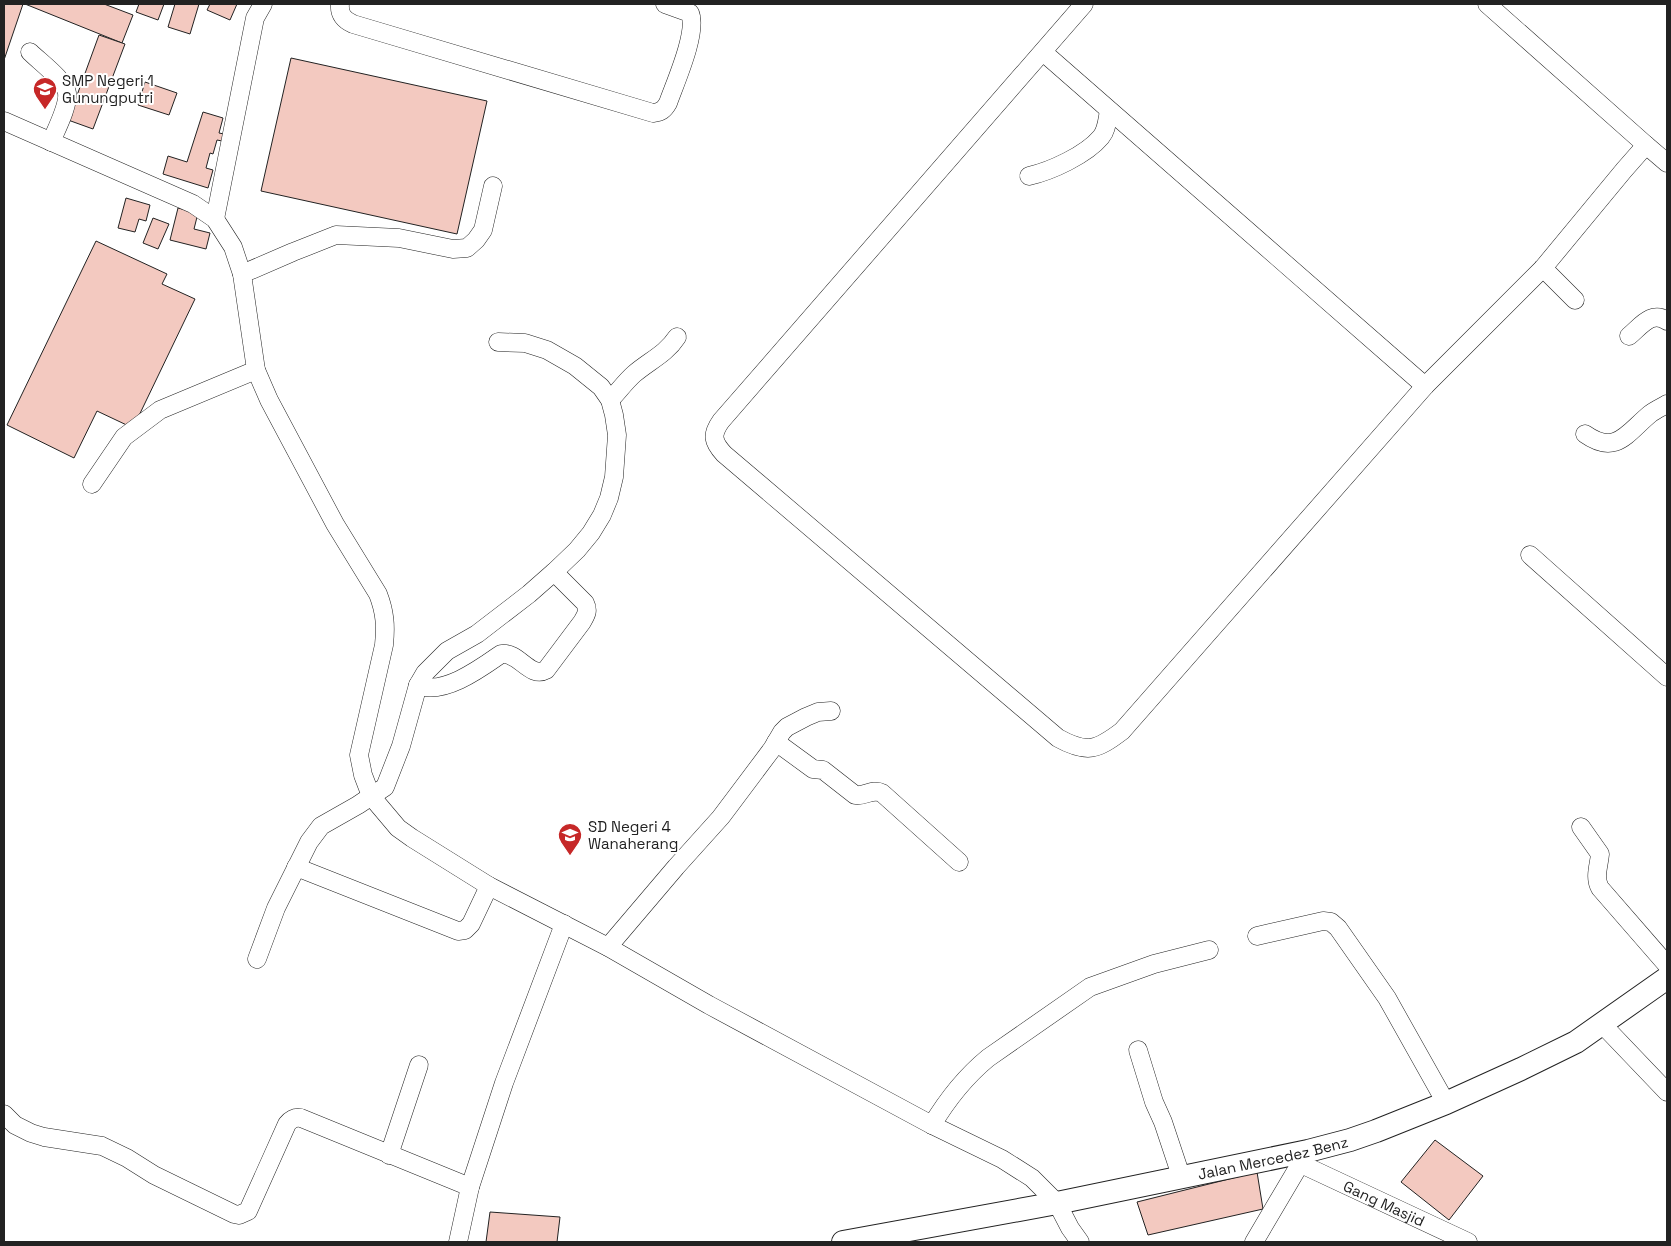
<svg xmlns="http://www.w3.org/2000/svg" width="1671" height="1246" font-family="'Space Grotesk',sans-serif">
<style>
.building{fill:#f3c9c0;stroke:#222}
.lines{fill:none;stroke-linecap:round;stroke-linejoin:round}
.minor-casing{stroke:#222;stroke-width:19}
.major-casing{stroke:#222;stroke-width:24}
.minor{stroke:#fff;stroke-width:18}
.major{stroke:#fff;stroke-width:22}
.labels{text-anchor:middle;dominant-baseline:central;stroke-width:4;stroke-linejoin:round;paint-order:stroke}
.poi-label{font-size:15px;fill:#222;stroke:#fff;text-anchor:start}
.street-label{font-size:15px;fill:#222;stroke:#fff}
</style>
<rect width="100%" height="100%" fill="#fff"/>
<!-- building -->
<g class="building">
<path d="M4,4H23L4,60Z"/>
<path d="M25,4H104L133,15L122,43Z"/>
<path d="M139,4H164L158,20L136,12Z"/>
<path d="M175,4H199L190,34L168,27Z"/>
<path d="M210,4H237L230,20L207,10Z"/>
<path d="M99,35L125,44L93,129L68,120Z"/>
<path d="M291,58L487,101L457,234L261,191Z"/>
<path d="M145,82L177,93L169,115L138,105Z"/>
<path d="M203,112L223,118L219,133L224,134L222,141L217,140L213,154L210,153L206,168L213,170L208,188L163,174L168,156L187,162Z"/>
<path d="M126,198L150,205L146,221L139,219L135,232L118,228Z"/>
<path d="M178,208L198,213L194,229L210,233L206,249L170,240Z"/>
<path d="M153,218L169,224L158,249L143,243Z"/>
<path d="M96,241L167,274L162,284L195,299L133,428L97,411L74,458L7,425Z"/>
<path d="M1435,1140L1483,1176L1449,1220L1401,1182Z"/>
<path d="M1257,1172L1263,1209L1148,1235L1137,1202Z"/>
<path d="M490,1212L560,1217L557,1242H486Z"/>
</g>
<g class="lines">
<!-- minor casing -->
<g class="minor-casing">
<g id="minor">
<path d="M340,4C339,15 344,20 353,24L653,113C661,112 664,110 668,103C675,83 698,32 690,13L665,4"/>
<path d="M1084,4L721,421C711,435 713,442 724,454L1058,738C1087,754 1097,750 1122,731L1425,386L1543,268L1624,170L1646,145L1667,163"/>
<path d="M1487,4L1646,145"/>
<path d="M30,52C40,62 65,80 67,93C69,105 56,130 51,142"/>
<path d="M1043,52L1425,386"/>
<path d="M4,121L193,204L215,219L233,247L242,274L256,370L269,400L335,524L378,594C385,612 386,626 384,645L359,755L363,775L371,796L398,828L412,838L489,886L608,947L709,1005L932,1125L1002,1159L1032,1178L1057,1203L1070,1228L1080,1242"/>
<path d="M1029,176C1051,171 1086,155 1101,137C1107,130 1107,120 1109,111"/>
<path d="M215,219L250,43L255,18L263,4"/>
<path d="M1543,268L1575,300"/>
<path d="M242,274L293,252L336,235L399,238L453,249L467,248L476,240L483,230L493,186"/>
<path d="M1629,336C1641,326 1652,310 1667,321"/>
<path d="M610,400C618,392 625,382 634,374C649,361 666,354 677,337"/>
<path d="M1585,434C1616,456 1627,433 1650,414C1655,410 1662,407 1667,404"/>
<path d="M92,484L124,437L160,410L256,370"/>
<path d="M1530,555L1667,677"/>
<path d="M418,685C443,696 481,668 501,654C518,651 530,679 546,670L582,622C586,615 589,611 585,603L554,572"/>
<path d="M776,742L813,769L823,770L855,795C865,797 872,788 882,793L959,862"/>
<path d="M1581,827L1600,854C1599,866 1594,877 1600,888L1667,965"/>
<path d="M296,867L458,931L465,930L471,924L489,886"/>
<path d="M1257,936L1323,921L1331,922L1338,928L1387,998L1446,1103"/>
<path d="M608,947L676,867L721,817L772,749L782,732L787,727L806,717L818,712L831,711"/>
<path d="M257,959L276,908L309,842L321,826L358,805L385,787L401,746L418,685L425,673L447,651L477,634L529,594L554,572L577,550L591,533L602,515L609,498L614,477L617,435L614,415L610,400L601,387L575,366L547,350L525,343L498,342"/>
<path d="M1602,1024L1667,1092"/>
<path d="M1138,1050L1154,1102L1163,1122L1181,1176"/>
<path d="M4,1114L15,1125L31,1133L44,1137L102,1146L127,1158L154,1175L234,1214L239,1215L248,1211L287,1124C291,1119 295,1117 301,1118L470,1187"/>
<path d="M932,1125C947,1100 965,1077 988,1058L1090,987L1154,964L1209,950"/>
<path d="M389,1155L419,1065"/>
<path id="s1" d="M1301,1164L1468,1242"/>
<path d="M458,1242L470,1187L504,1083L564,924"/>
<path d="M1254,1242L1306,1154"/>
</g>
</g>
<!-- major casing -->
<g class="major-casing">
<g id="major">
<path id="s2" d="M843,1242L1057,1203L1308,1151L1350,1140L1376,1131L1446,1103L1521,1069L1576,1042L1667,978"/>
</g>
</g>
<!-- minor -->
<use href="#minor" class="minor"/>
<!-- major -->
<use href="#major" class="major"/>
</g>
<!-- icons -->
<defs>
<g id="school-pin" transform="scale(1.25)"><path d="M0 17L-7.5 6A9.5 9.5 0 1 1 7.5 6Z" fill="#c62828" stroke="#fff"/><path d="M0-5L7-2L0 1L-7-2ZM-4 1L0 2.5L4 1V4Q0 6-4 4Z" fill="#fff"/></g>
</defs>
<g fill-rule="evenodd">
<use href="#school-pin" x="45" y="89"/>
<use href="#school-pin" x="570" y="835"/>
</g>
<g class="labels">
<!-- poi labels -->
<g class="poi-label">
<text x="62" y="80">SMP Negeri 1<tspan x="62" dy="17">Gunungputri</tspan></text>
<text x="588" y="826">SD Negeri 4<tspan x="588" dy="17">Wanaherang</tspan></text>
</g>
<!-- street labels -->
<g class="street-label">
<text stroke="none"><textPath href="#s2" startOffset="438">Jalan Mercedez Benz</textPath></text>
<text stroke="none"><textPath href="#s1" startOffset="92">Gang Masjid</textPath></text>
</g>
</g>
<!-- border -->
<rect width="1671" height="1246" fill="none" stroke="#222222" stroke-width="10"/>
</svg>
